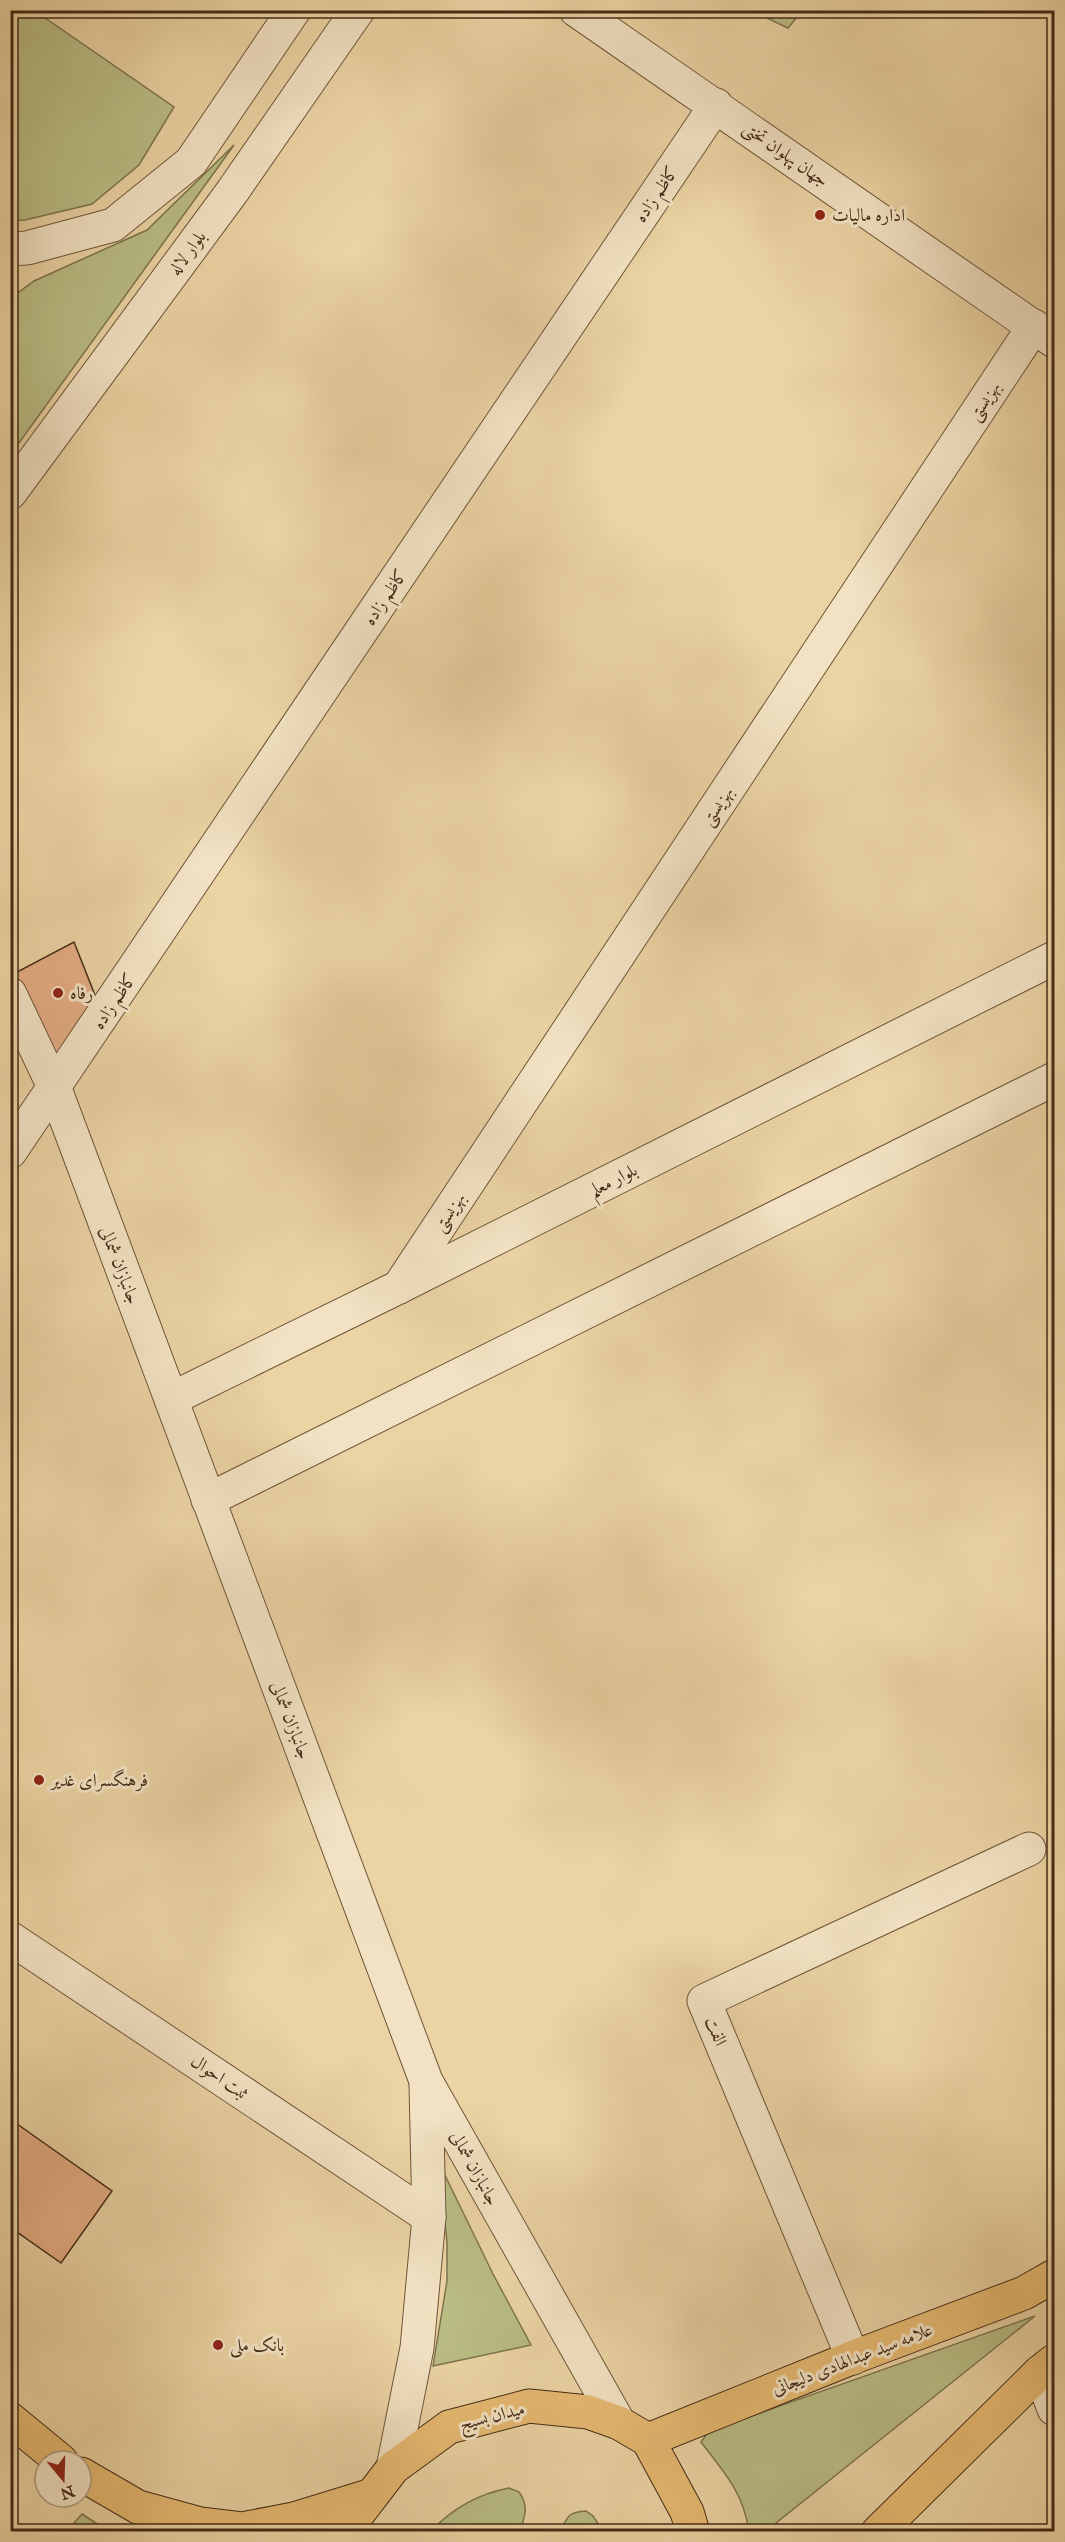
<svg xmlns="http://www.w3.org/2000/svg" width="1065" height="2542" font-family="'IM FELL Great Primer',Amiri,serif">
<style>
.green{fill:#b9bc84;stroke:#7e744e;stroke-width:1.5}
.building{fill:#e3ac83;stroke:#442b17;stroke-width:1.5}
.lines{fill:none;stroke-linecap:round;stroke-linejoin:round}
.minor-casing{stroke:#6e553a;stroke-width:35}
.major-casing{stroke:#442b17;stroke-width:35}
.minor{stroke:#f2e2c3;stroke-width:33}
.major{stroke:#e6ba72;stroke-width:33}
.poi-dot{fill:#8f2418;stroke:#f2e2c3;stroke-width:2}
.labels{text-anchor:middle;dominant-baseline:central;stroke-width:6;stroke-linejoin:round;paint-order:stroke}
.street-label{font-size:18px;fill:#442b17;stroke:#f2e2c3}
.poi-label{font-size:18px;fill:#442b17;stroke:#f2e2c3;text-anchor:start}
</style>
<rect width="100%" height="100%" fill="#ebd3a3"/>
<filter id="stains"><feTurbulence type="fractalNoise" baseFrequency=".00333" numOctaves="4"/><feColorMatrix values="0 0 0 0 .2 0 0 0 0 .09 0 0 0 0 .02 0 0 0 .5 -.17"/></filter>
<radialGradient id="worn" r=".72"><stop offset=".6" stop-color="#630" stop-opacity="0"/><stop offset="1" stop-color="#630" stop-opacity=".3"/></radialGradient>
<!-- green -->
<g class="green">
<path d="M10,11H35L174,107L139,165L92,204L25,220L11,221Z"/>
<path d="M752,11L802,10V11L788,28Z"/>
<path d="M234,145L11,454V298L34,281L147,230Z"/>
<path d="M439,2163L493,2274L531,2345L433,2366L447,2281V2242Z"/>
<path d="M1035,2316L766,2531H749C743,2492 724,2472 701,2442L709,2431Z"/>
<path d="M509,2488L519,2492C529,2506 525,2516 520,2531H431C453,2508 477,2494 509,2488Z"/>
<path d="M586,2511L593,2516L603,2531H561C567,2516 569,2512 586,2511Z"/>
<path d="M82,2514L108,2531H67Z"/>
</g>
<!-- building -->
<g class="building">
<path d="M74,942L102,1013L56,1082L15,973Z"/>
<path d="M10,2119L112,2191L61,2263L10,2227Z"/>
</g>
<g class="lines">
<!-- minor casing -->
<g class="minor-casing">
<g id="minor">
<path d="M576,10L1054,341"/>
<path d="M10,249L27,248L113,225L191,162L294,10"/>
<path d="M10,493L232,192L358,10"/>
<path d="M10,994L55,1089L426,2081L619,2423"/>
<path d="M10,1152L716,105"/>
<path d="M399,1287L1034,326"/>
<path d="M171,1399L399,1287L1054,958"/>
<path d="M208,1500L1054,1079"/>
<path d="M10,1938L429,2217"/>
<path d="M853,2358L704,2001L1029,1849"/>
<path d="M1040,2372L1054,2409"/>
<path d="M393,2468L417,2348L429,2217L426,2086"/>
</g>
</g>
<!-- major casing -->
<g class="major-casing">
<g id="major">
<path d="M10,2419L61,2461"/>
<path d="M648,2440L849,2359L1024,2293L1054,2276"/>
<path d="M81,2474L138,2507L200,2524L242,2529L294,2519L372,2495"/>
<path d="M344,2532L393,2468L449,2427L529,2406L588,2412L619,2423L648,2440L687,2512L693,2532"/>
<path d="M878,2532L1040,2372L1054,2361"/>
</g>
</g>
<!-- minor -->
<use href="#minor" class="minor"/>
<!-- major -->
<use href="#major" class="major"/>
</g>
<!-- markers -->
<g class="poi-dot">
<circle cx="820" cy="215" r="6"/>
<circle cx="58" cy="993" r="6"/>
<circle cx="39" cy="1780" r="6"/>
<circle cx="218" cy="2345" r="6"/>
</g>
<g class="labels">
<!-- street labels -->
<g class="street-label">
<text transform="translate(786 154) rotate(35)">جهان پهلوان تختی</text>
<text transform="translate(656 194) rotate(-56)">کاظم زاده</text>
<text transform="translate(187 253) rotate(-54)">بلوار لاله</text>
<text transform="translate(984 401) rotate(-57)">بهزیستی</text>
<text transform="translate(385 597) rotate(-56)">کاظم زاده</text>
<text transform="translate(717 806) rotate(-57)">بهزیستی</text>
<text transform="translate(114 1001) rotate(-56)">کاظم زاده</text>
<text transform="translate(613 1180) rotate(-27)">بلوار معلم</text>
<text transform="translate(449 1212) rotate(-57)">بهزیستی</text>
<text transform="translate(120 1265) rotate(69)">جانبازان شمالی</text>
<text transform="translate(291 1720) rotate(69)">جانبازان شمالی</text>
<text transform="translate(716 2031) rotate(67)">الفت</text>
<text transform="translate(220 2077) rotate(34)">ثبت احوال</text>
<text transform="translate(475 2168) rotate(61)">جانبازان شمالی</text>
<text transform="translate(852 2359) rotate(-21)">علامه سید عبدالهادی دلیجانی</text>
<text transform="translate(492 2416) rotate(-14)">میدان بسیج</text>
</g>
<!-- poi labels -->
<g class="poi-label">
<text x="832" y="215">اداره مالیات</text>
<text x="70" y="993">رفاه</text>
<text x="51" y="1780">فرهنگسرای غدیر</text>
<text x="230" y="2345">بانک ملی</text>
</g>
</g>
<!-- margin -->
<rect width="1065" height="2542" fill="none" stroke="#ebd3a3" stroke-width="36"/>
<rect x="12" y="12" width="1041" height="2518" fill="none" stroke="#442b17" stroke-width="3"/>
<rect x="18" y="18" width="1029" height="2506" fill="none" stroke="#442b17" stroke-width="1.5"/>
<!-- north arrow -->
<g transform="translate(63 2479) rotate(161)"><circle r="28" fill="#f2e2c3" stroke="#ac997e" stroke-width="1.5"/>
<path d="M0-4.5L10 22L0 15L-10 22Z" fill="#8f2418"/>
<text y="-9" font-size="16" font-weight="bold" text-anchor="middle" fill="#442b17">N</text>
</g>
<rect width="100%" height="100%" filter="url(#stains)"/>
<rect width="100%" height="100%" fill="url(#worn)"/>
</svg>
